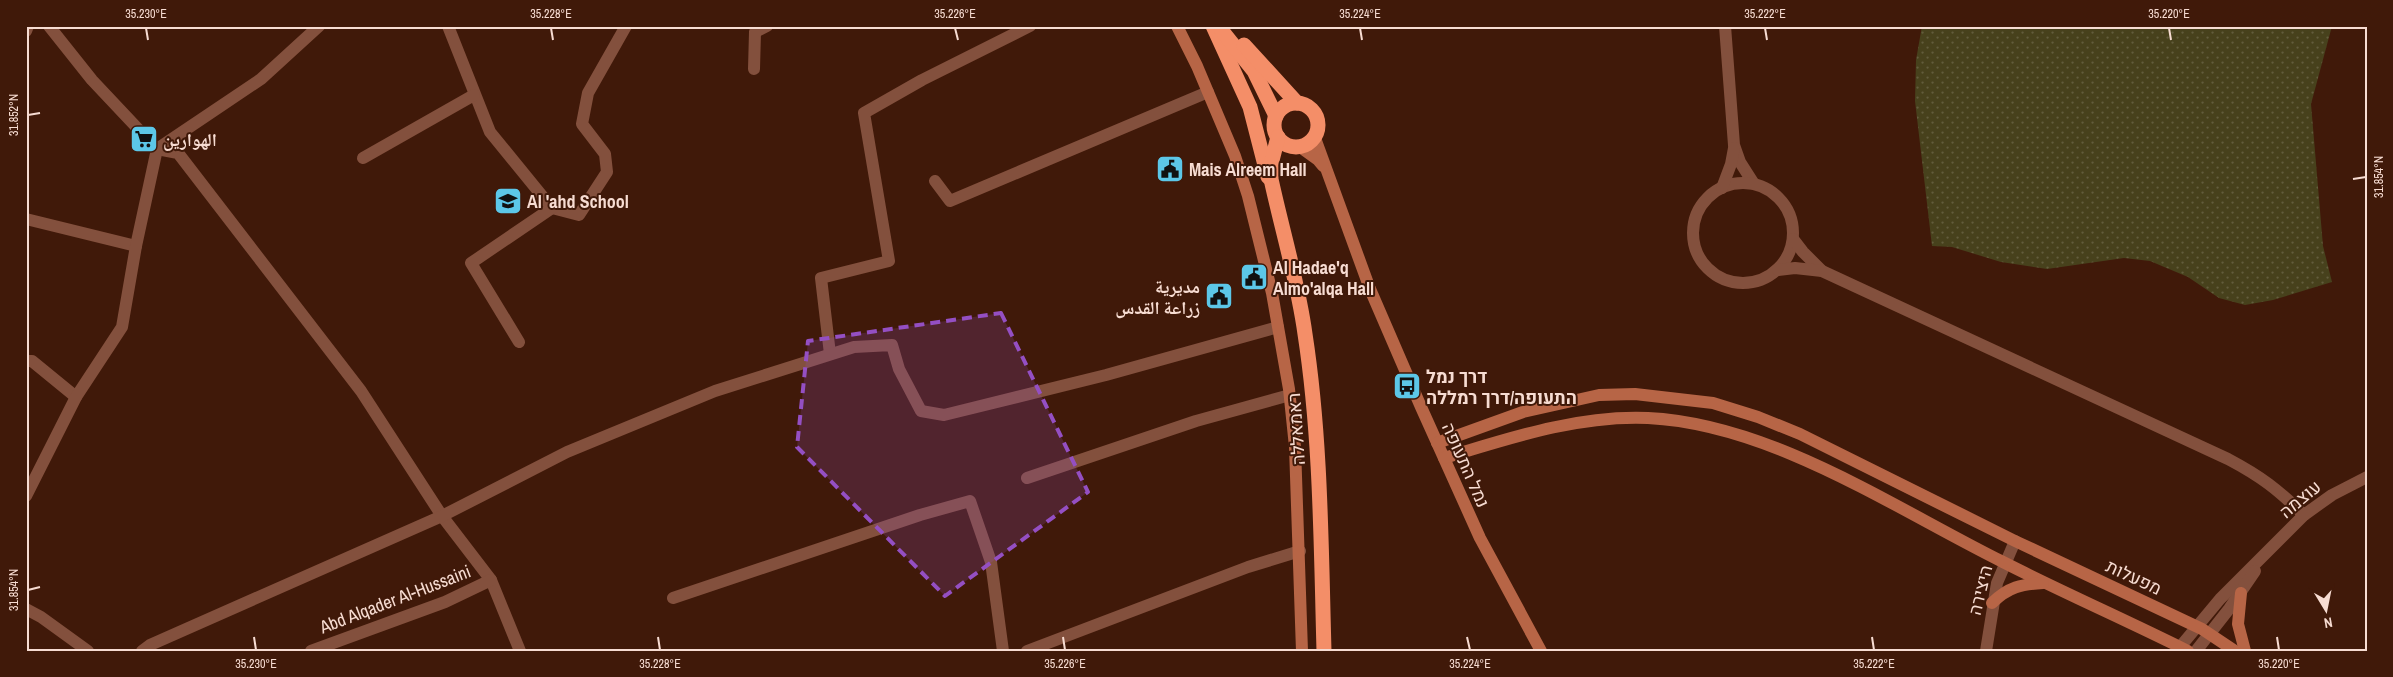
<svg xmlns="http://www.w3.org/2000/svg" width="2393" height="677" font-family="'Archivo Narrow','Noto Naskh Arabic',Heebo,sans-serif">
<style>
.grass{fill:url(#grass-dots)}
.lines{fill:none;stroke-linecap:round;stroke-linejoin:round}
.street{stroke:#83503d;stroke-width:12}
.secondary{stroke:#b76546;stroke-width:12}
.highway{stroke:#f48e68;stroke-width:15}
.marked{fill:#944fc3;fill-opacity:0.2;stroke:#944fc3;stroke-width:4;stroke-dasharray:10 6;stroke-linejoin:round}
.ticks{fill:none;stroke:#f7dcd2;stroke-width:2}
.labels{text-anchor:middle;dominant-baseline:central;stroke-width:4;stroke-linejoin:round;paint-order:stroke}
.poi-label{font-size:18px;font-weight:bold;fill:#f7dcd2;stroke:#401909;text-anchor:start}
.street-label{font-size:18px;fill:#f7dcd2;stroke:#401909}
.neatline{fill:none;stroke:#f7dcd2;stroke-width:2}
.ticks-label{font-size:12px;text-anchor:middle;fill:#f7dcd2}
</style>
<defs>
<pattern id="grass-dots" width="8" height="8" patternUnits="userSpaceOnUse" patternTransform="scale(1.25)"><rect width="8" height="8" fill="#47411c"/><path d="M2 2h.1M6 6h.1" fill="none" stroke="#625c3c" stroke-width="1.8" stroke-linecap="round"/></pattern>
</defs>
<rect width="100%" height="100%" fill="#401909"/>
<!-- grass -->
<path class="grass" d="M1922,26H2332L2311,104L2323,246L2332,282L2273,300L2245,305L2219,298L2188,277L2150,261L2124,258L2047,269L2001,262L1952,247L1932,246L1915,101L1916,60Z"/>
<g class="lines">
<!-- street -->
<g class="street">
<path d="M49,26L92,80L157,149L178,153L361,391L442,516L491,580L520,651"/>
<path d="M448,26L490,132L552,208L579,215L607,172L605,154L582,124L588,93L626,26"/>
<path d="M1725,26L1734,145L1740,162L1754,184"/>
<path d="M26,31L28,26"/>
<path d="M754,69L755,32L767,26"/>
<path d="M363,158L474,95"/>
<path d="M935,181L950,201L1208,92"/>
<circle cx="1743" cy="233" r="50"/>
<path d="M1722,188L1731,164L1734,148"/>
<path d="M26,219L136,246"/>
<path d="M1793,239L1803,252L1822,271"/>
<path d="M1778,270L1795,268L1822,271L2228,459C2262,477 2277,489 2304,515"/>
<path d="M519,342L471,263L552,208"/>
<path d="M830,354L821,278L889,261L864,113L922,80L1030,26"/>
<path d="M26,361H32L76,397"/>
<path d="M1027,478L1196,421L1290,395"/>
<path d="M26,496L76,397L122,327L136,246L157,149L261,79L319,26"/>
<path d="M673,598L920,515L970,501L991,562L1003,651"/>
<path d="M26,609L41,617L88,651"/>
<path d="M2180,647L2220,599L2304,515L2332,495L2367,477"/>
<path d="M142,651L150,645L442,516L567,452L715,391L854,347L892,345L899,369L921,411L944,415L1106,375L1278,327"/>
<path d="M311,651L445,602L491,580"/>
<path d="M1027,651L1248,567L1300,551"/>
<path d="M1986,651L1997,583L2015,541"/>
<path d="M2196,651L2229,609L2255,571"/>
</g>
<!-- secondary -->
<g class="secondary">
<path d="M1177,26L1197,66L1235,156L1248,196L1272,293L1289,389L1295,447L1302,651"/>
<path d="M1315,138L1370,289L1421,407L1480,538L1541,651"/>
<path d="M1300,147L1318,160L1323,166"/>
<path d="M1437,443L1523,412L1599,395L1635,394L1713,403L1758,417L1800,434L2015,541L2202,629L2235,651"/>
<path d="M1444,458C1510,438 1578,415 1648,418C1772,424 1894,508 2003,562C2064,593 2126,620 2188,651"/>
<path d="M2241,593L2238,624L2245,651"/>
<path d="M1992,603C2008,587 2022,584 2043,583"/>
</g>
<!-- highway -->
<g class="highway">
<path d="M1213,26L1250,107L1268,177"/>
<path d="M1222,31L1254,71L1276,116"/>
<path d="M1244,45L1297,103"/>
<circle cx="1296" cy="125" r="22"/>
<path d="M1278,137L1271,164V179C1282,230 1298,282 1305,334C1321,438 1321,545 1324,651"/>
</g>
</g>
<!-- marked area -->
<path class="marked" d="M1001,313L1088,492L945,596L797,447L808,341Z"/>
<!-- ticks -->
<path class="ticks" d="M146,28L148,40M551,28L553,40M955,28L958,40M1360,28L1362,40M1765,28L1767,40M2169,28L2171,40M28,115L40,113M2353,179L2366,177M28,590L40,587M254,637L256,650M658,637L660,650M1063,637L1065,650M1467,637L1470,650M1872,637L1874,650M2277,637L2279,650"/>
<!-- icons -->
<defs>
<g id="supermarket-square" transform="scale(1.4375)"><rect x="-9" y="-9" width="18" height="18" rx="4" fill="#5cc7e8" stroke="#401909"/><path d="M-6-5.5h2.5l.6 2H6L4.5 2H-2.5L-4.4-4H-6ZM-1.5 3.2a1.3 1.3 0 1 0 .1 0ZM3 3.2a1.3 1.3 0 1 0 .1 0Z" fill="#111"/></g>
<g id="civic-square" transform="scale(1.4375)"><rect x="-9" y="-9" width="18" height="18" rx="4" fill="#5cc7e8" stroke="#401909"/><path d="M-.6-6.5H3V-4.5H.6V-3L4-1V1h2V6H-6V1h2V-1L-.6-3ZM-1.2 2.5V6h2.4V2.5Z" fill="#111"/></g>
<g id="school-square" transform="scale(1.4375)"><rect x="-9" y="-9" width="18" height="18" rx="4" fill="#5cc7e8" stroke="#401909"/><path d="M0-5L7-2L0 1L-7-2ZM-4 1L0 2.5L4 1V4Q0 6-4 4Z" fill="#111"/></g>
<g id="bus-square" transform="scale(1.4375)"><rect x="-9" y="-9" width="18" height="18" rx="4" fill="#5cc7e8" stroke="#401909"/><path d="M-5-6H5V4H4V6H2V4H-2V6H-4V4H-5ZM-3.5-4V0h7V-4ZM-3.5 1.2v1.5H-2V1.2ZM2 1.2v1.5H3.5V1.2Z" fill="#111"/></g>
</defs>
<g fill-rule="evenodd">
<use href="#supermarket-square" x="144" y="139"/>
<use href="#civic-square" x="1170" y="169"/>
<use href="#school-square" x="508" y="201"/>
<use href="#civic-square" x="1254" y="277"/>
<use href="#civic-square" x="1219" y="296"/>
<use href="#bus-square" x="1407" y="386"/>
</g>
<g class="labels">
<!-- poi labels -->
<g class="poi-label">
<text x="163" y="139">الهوارين</text>
<text x="1189" y="169">Mais Alreem Hall</text>
<text x="527" y="201">Al 'ahd School</text>
<text x="1273" y="267">Al Hadae'q<tspan x="1273" dy="21">Almo'alqa Hall</tspan></text>
<text x="1200" y="286" text-anchor="end">مديرية<tspan x="1200" dy="21">زراعة القدس</tspan></text>
<text x="1426" y="376">דרך נמל<tspan x="1426" dy="21">התעופה/דרך רמללה</tspan></text>
</g>
<!-- street labels -->
<g class="street-label">
<text transform="translate(1296 429) rotate(-94)">ראמאללה</text>
<text transform="translate(1466 465) rotate(66)">נמל התעופה</text>
<text transform="translate(2300 499) rotate(-40)">עוצמה</text>
<text transform="translate(2134 577) rotate(25)">מפעלות</text>
<text transform="translate(1980 590) rotate(-76)">היצירה</text>
<text transform="translate(395 599) rotate(-21)">Abd Alqader Al-Hussaini</text>
</g>
</g>
<!-- border -->
<rect width="2393" height="677" fill="none" stroke="#401909" stroke-width="55"/>
<!-- north arrow -->
<g transform="translate(2326 610) rotate(170)" stroke="#401909" stroke-width="4" paint-order="stroke">
<path d="M0-4L9 19L0 12L-9 19Z" fill="#f7dcd2"/>
<text y="-8" font-size="14" font-weight="bold" text-anchor="middle" fill="#f7dcd2">N</text>
</g>
<rect x="28" y="28" width="2338" height="622" class="neatline"/>
<g class="ticks-label">
<text x="146" y="18">35.230°E</text>
<text x="551" y="18">35.228°E</text>
<text x="955" y="18">35.226°E</text>
<text x="1360" y="18">35.224°E</text>
<text x="1765" y="18">35.222°E</text>
<text x="2169" y="18">35.220°E</text>
<text transform="translate(14 115) rotate(-90)" y="4">31.852°N</text>
<text transform="translate(2379 177) rotate(-90)" y="4">31.854°N</text>
<text transform="translate(14 590) rotate(-90)" y="4">31.854°N</text>
<text x="256" y="668">35.230°E</text>
<text x="660" y="668">35.228°E</text>
<text x="1065" y="668">35.226°E</text>
<text x="1470" y="668">35.224°E</text>
<text x="1874" y="668">35.222°E</text>
<text x="2279" y="668">35.220°E</text>
</g>
</svg>
